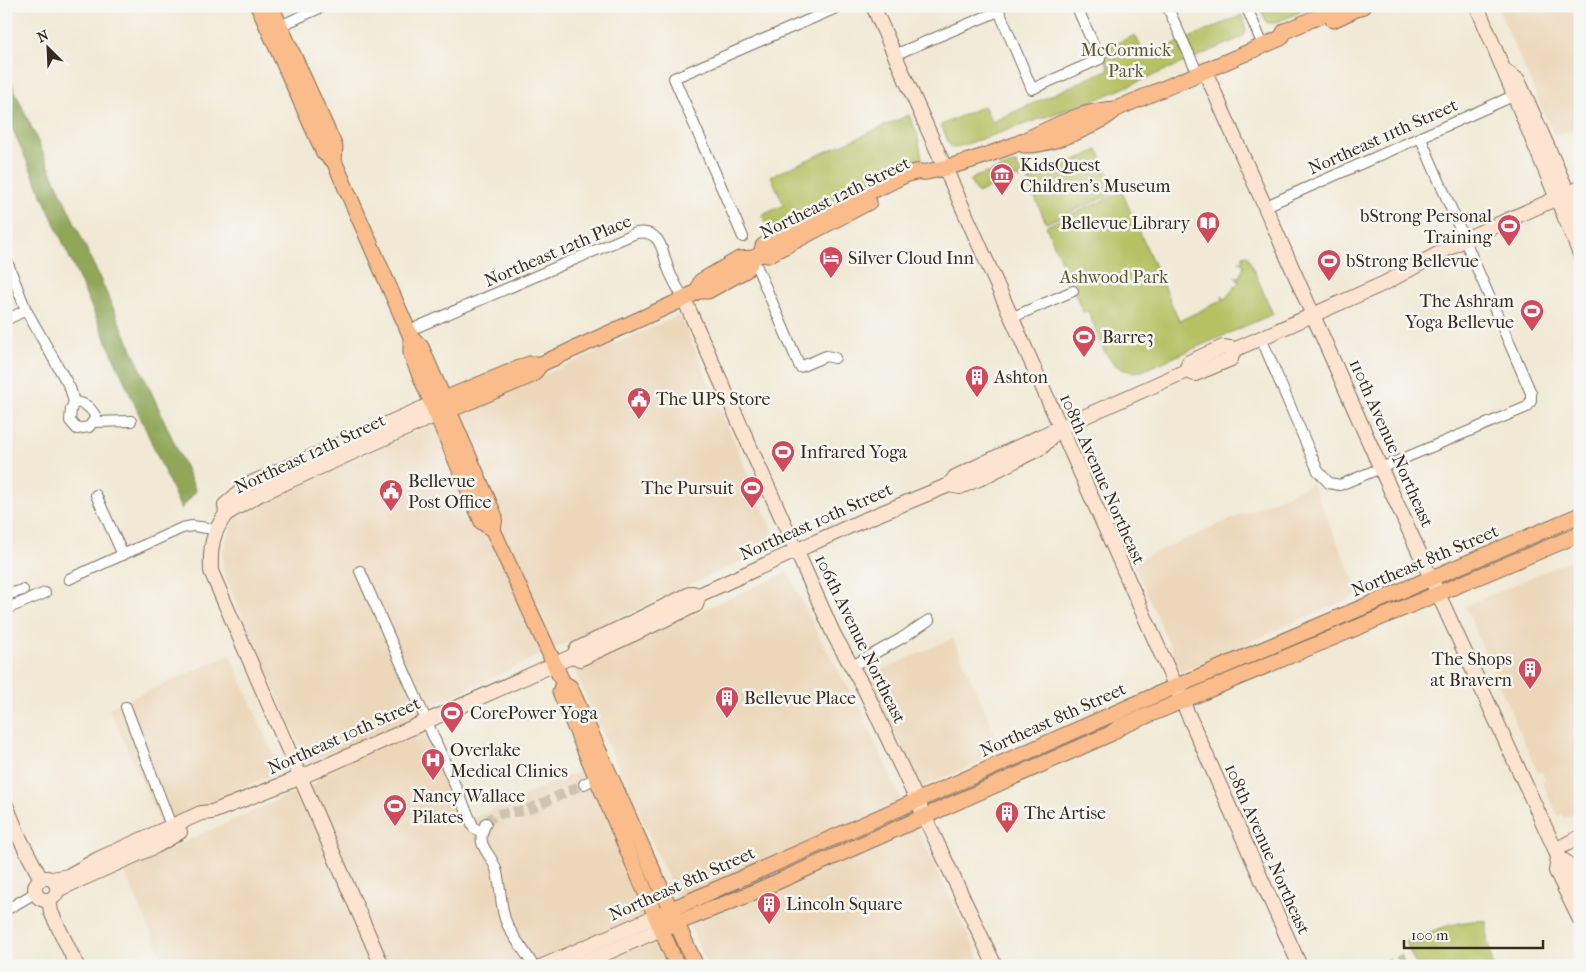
<svg xmlns="http://www.w3.org/2000/svg" width="1586" height="972" font-family="'IM FELL French Canon',serif">
<style>
.built{fill:#ecd7ba}
.green{fill:#b5c163;stroke:#787640}
.forest{fill:#90a759;stroke:#66683c}
.lines{fill:none;stroke-linecap:round;stroke-linejoin:round}
.street-tunnel{stroke:#cdc3b0;stroke-width:10;stroke-dasharray:10 5;stroke-linecap:butt}
.street-casing{stroke:#7b6d5e;stroke-width:12}
.secondary-casing{stroke:#7b6d5e;stroke-width:16}
.primary-casing{stroke:#7b6d5e;stroke-width:17}
.street{stroke:#fff;stroke-width:10}
.secondary{stroke:#fde4d1;stroke-width:14}
.primary{stroke:#fabc8b;stroke-width:15}
.labels{text-anchor:middle;dominant-baseline:central;stroke-width:5;stroke-linejoin:round;paint-order:stroke}
.park-label{font-size:18px;fill:#605733;stroke:#f6f6f2}
.street-label{font-size:18px;fill:#3b2a1e;stroke:#f6f6f2}
.poi-label{font-size:18px;fill:#3b2a1e;stroke:#f6f6f2;text-anchor:start}
</style>
<rect width="100%" height="100%" fill="#f6f6f2"/>
<filter id="ink" filterUnits="userSpaceOnUse"><feTurbulence type="fractalNoise" baseFrequency=".02" numOctaves="2"/><feDisplacementMap in="SourceGraphic" scale="10" xChannelSelector="R" yChannelSelector="G"/><feConvolveMatrix kernelMatrix="1 2 1 2 8 2 1 2 1" color-interpolation-filters="sRGB"/></filter>
<filter id="wash" filterUnits="userSpaceOnUse"><feTurbulence type="fractalNoise" baseFrequency=".0096" numOctaves="4" result="noise"/><feDisplacementMap in="SourceGraphic" scale="20" xChannelSelector="R" yChannelSelector="G"/><feGaussianBlur stdDeviation="1.12" result="paint"/><feColorMatrix in="noise" values="0 0 0 0 0 0 0 0 0 0 0 0 0 0 0 0 0 1.4 0 .05"/><feComposite in="paint" operator="in"/></filter>
<g filter="url(#wash)">
<rect width="100%" height="100%" fill="#f1e9d5"/>
<!-- built -->
<g class="built">
<path d="M1497,6H1580L1579,129L1553,134Z"/>
<path d="M680,315L778,544L423,710L469,820L580,771L590,764L685,966H166L123,869L316,783L227,582L222,567L224,549L231,527L237,518L254,503Z"/>
<path d="M1312,484L1360,594L1181,672L1133,562Z"/>
<path d="M1580,556V811L1564,818L1562,814L1558,816L1542,781L1545,780L1542,771L1538,772L1526,747L1465,606Z"/>
<path d="M788,572L824,646L861,710L901,801L919,833L983,966H708L573,667Z"/>
<path d="M953,638L1003,752L920,788L869,676Z"/>
<path d="M230,655L277,762L273,774L161,824L109,708Z"/>
</g>
<!-- green -->
<g class="green">
<path d="M1262,6H1314L1275,23H1267L1260,7Z"/>
<path d="M1242,15L1246,31L1243,37L1098,99L955,148L950,146L941,125L984,106L992,122L1109,69L1101,50L1135,35L1146,57Z"/>
<path d="M909,115L917,134L922,158L918,161L825,201L768,229L762,215L784,205L771,176Z"/>
<path d="M1098,150L1116,192L1046,223L1028,181Z"/>
<path d="M1016,163L1023,177L1019,179L1018,176L1010,179L1009,176L998,181L999,184L977,193L970,181L975,177Z"/>
<path d="M1122,192L1179,321L1223,300L1222,296L1225,299L1239,282L1235,276L1239,278L1244,265L1239,261H1243V256L1247,255L1273,314L1142,371C1105,377 1100,337 1088,311L1083,312L1046,226Z"/>
<path d="M1487,921V938L1493,966H1416L1406,942C1433,931 1457,919 1487,921Z"/>
</g>
<!-- forest -->
<path class="forest" d="M6,71L196,491L181,509L6,114Z"/>
</g>
<g filter="url(#ink)">
<g class="lines">
<!-- street-tunnel -->
<g class="street-tunnel">
<path d="M486,823C498,808 514,815 529,809C548,801 566,792 584,784"/>
<path d="M1387,966L1407,957"/>
</g>
<!-- street casing -->
<g class="street-casing">
<g id="street">
<path d="M1167,6L1198,74"/>
<path d="M1246,6L1263,45"/>
<path d="M280,26L324,6"/>
<path d="M894,55L999,11L1032,89L1100,59L1079,12"/>
<path d="M1266,206L1513,96"/>
<path d="M743,237L674,78L841,6"/>
<path d="M753,258L800,367L826,356L835,358"/>
<path d="M6,259L26,310L70,388L74,402L71,409L70,421L77,429L89,427L96,417C90,407 86,403 74,402"/>
<path d="M1012,319L1020,314L1073,291"/>
<path d="M6,320L26,310"/>
<path d="M408,331L636,233C661,229 662,250 668,268C672,279 678,289 684,299"/>
<path d="M1261,338L1318,471L1329,483L1340,485L1527,407L1531,401V393L1421,139"/>
<path d="M94,422L131,421"/>
<path d="M96,495L123,555"/>
<path d="M360,571L474,828L482,832"/>
<path d="M69,579L182,528L192,526L215,529"/>
<path d="M6,595L23,590"/>
<path d="M6,609L45,593"/>
<path d="M852,666L902,638L929,620"/>
<path d="M126,707L173,831"/>
<path d="M584,784L596,778"/>
<path d="M486,823C474,847 489,849 496,869C501,885 500,903 505,919C511,937 525,949 533,966"/>
<path d="M6,910L35,893"/>
</g>
</g>
<!-- secondary casing -->
<g class="secondary-casing">
<g id="secondary">
<path d="M873,6L1300,966"/>
<path d="M1477,6L1580,254"/>
<path d="M1205,71L1381,469L1554,847L1558,857L1556,871L1580,920"/>
<path d="M1505,71L1518,80L1580,220"/>
<path d="M684,299L834,635L866,692L995,966"/>
<path d="M1186,371L1189,362L1223,347L1236,349L1385,283L1465,239L1580,188"/>
<path d="M949,485L960,487L979,479L1042,447L1057,431"/>
<path d="M226,514C212,533 210,548 211,571L382,966"/>
<path d="M226,514L225,505L249,484L432,404"/>
<path d="M226,514L260,494L436,415"/>
<path d="M573,656L580,659L696,605L699,595"/>
<path d="M6,805L19,837L41,879"/>
<path d="M1555,850L1580,837"/>
<path d="M1558,857L1566,862L1580,890"/>
<circle cx="46" cy="889" r="11"/>
<path d="M52,879L68,876L98,859L201,813L212,812L299,778L537,672L573,656L577,649L692,593L699,595L857,523L949,485L955,477L1041,436L1186,371L1195,374L1231,359L1234,349"/>
<path d="M57,890L156,846L180,832"/>
<path d="M49,900L51,912L77,966"/>
<path d="M543,966L656,916"/>
<path d="M577,966L661,929"/>
</g>
</g>
<!-- primary casing -->
<g class="primary-casing">
<g id="primary">
<path d="M258,6L324,153L334,161"/>
<path d="M271,6L335,147L334,161L411,337V354L482,522L493,530L563,683L560,692L677,966"/>
<path d="M1333,20L1363,6"/>
<path d="M1024,145C1049,146 1098,126 1116,109L1281,38L1285,31L1343,6"/>
<path d="M761,254L763,246C803,225 843,202 885,185C894,181 906,173 916,172C920,171 923,173 927,172C956,166 986,156 1014,145C1047,131 1079,110 1116,109"/>
<path d="M698,291L701,281L739,259L753,258L761,254L768,255L869,202"/>
<path d="M411,337L421,347L490,505L495,517L493,530"/>
<path d="M432,404L529,364H541L684,299L698,291H708L746,270L753,258"/>
<path d="M438,415L532,375L541,364"/>
<path d="M563,683L570,687L696,966"/>
<path d="M656,916L1158,694L1580,515"/>
<path d="M661,929L745,896L1110,734L1120,727L1580,534"/>
</g>
</g>
<!-- street -->
<use href="#street" class="street"/>
<!-- secondary -->
<use href="#secondary" class="secondary"/>
<!-- primary -->
<use href="#primary" class="primary"/>
</g>
</g>
<!-- icons -->
<defs>
<g id="museum-pin" transform="scale(1.25)"><path d="M0 17L-7.5 6A9.5 9.5 0 1 1 7.5 6Z" fill="#d1495b" stroke="#f6f6f2"/><path d="M0-6L6-3V-2H-6V-3ZM-5-1h2V3h-2ZM-1-1h2V3h-2ZM3-1h2V3H3ZM-6 4H6V6H-6Z" fill="#fff"/></g>
<g id="library-pin" transform="scale(1.25)"><path d="M0 17L-7.5 6A9.5 9.5 0 1 1 7.5 6Z" fill="#d1495b" stroke="#f6f6f2"/><path d="M-6-4Q-3-5.5-.7-3.5V5Q-3 3-6 4ZM6-4Q3-5.5 .7-3.5V5Q3 3 6 4Z" fill="#fff"/></g>
<g id="stadium-pin" transform="scale(1.25)"><path d="M0 17L-7.5 6A9.5 9.5 0 1 1 7.5 6Z" fill="#d1495b" stroke="#f6f6f2"/><path d="M0-5a6.5 5 0 1 0 0 10a6.5 5 0 1 0 0-10ZM-3.5-1.8h7v3.6h-7Z" fill="#fff"/></g>
<g id="hotel-pin" transform="scale(1.25)"><path d="M0 17L-7.5 6A9.5 9.5 0 1 1 7.5 6Z" fill="#d1495b" stroke="#f6f6f2"/><path d="M-6-4.5h1.5V1H6V5H4.5V3h-9V5H-6ZM-4 0a1.8 1.8 0 1 1 3.6 0ZM.5 0V-2.5h3Q6-2.5 6 0Z" fill="#fff"/></g>
<g id="building-pin" transform="scale(1.25)"><path d="M0 17L-7.5 6A9.5 9.5 0 1 1 7.5 6Z" fill="#d1495b" stroke="#f6f6f2"/><path d="M-4-6H4V6H1V3H-1V6H-4ZM-2.5-4.3h1.7v1.8h-1.7ZM.8-4.3h1.7v1.8H.8ZM-2.5-1h1.7V.8h-1.7ZM.8-1h1.7V.8H.8Z" fill="#fff"/></g>
<g id="civic-pin" transform="scale(1.25)"><path d="M0 17L-7.5 6A9.5 9.5 0 1 1 7.5 6Z" fill="#d1495b" stroke="#f6f6f2"/><path d="M-.6-6.5H3V-4.5H.6V-3L4-1V1h2V6H-6V1h2V-1L-.6-3ZM-1.2 2.5V6h2.4V2.5Z" fill="#fff"/></g>
<g id="hospital-pin" transform="scale(1.25)"><path d="M0 17L-7.5 6A9.5 9.5 0 1 1 7.5 6Z" fill="#d1495b" stroke="#f6f6f2"/><path d="M-5-5h3v3.5h4V-5h3V5h-3V1.5h-4V5h-3Z" fill="#fff"/></g>
</defs>
<g fill-rule="evenodd">
<use href="#museum-pin" x="1002" y="175"/>
<use href="#library-pin" x="1208" y="223"/>
<use href="#stadium-pin" x="1509" y="226"/>
<use href="#hotel-pin" x="831" y="258"/>
<use href="#stadium-pin" x="1329" y="261"/>
<use href="#stadium-pin" x="1532" y="311"/>
<use href="#stadium-pin" x="1084" y="337"/>
<use href="#building-pin" x="977" y="377"/>
<use href="#civic-pin" x="639" y="399"/>
<use href="#stadium-pin" x="783" y="452"/>
<use href="#stadium-pin" x="752" y="488"/>
<use href="#civic-pin" x="391" y="491"/>
<use href="#building-pin" x="1530" y="669"/>
<use href="#building-pin" x="727" y="698"/>
<use href="#stadium-pin" x="452" y="713"/>
<use href="#hospital-pin" x="433" y="760"/>
<use href="#stadium-pin" x="395" y="806"/>
<use href="#building-pin" x="1007" y="813"/>
<use href="#building-pin" x="769" y="904"/>
</g>
<g class="labels">
<!-- park labels -->
<g class="park-label">
<text x="1126" y="50">McCormick<tspan x="1126" dy="21">Park</tspan></text>
<text x="1114" y="277">Ashwood Park</text>
</g>
<!-- street labels -->
<g class="street-label">
<text transform="translate(1383 137) rotate(-24)">Northeast 11th Street</text>
<text transform="translate(835 198) rotate(-26)">Northeast 12th Street</text>
<text transform="translate(558 251) rotate(-23)">Northeast 12th Place</text>
<text transform="translate(1391 443) rotate(66)">110th Avenue Northeast</text>
<text transform="translate(310 454) rotate(-25)">Northeast 12th Street</text>
<text transform="translate(1102 479) rotate(66)">108th Avenue Northeast</text>
<text transform="translate(816 522) rotate(-24)">Northeast 10th Street</text>
<text transform="translate(1425 561) rotate(-23)">Northeast 8th Street</text>
<text transform="translate(860 639) rotate(64)">106th Avenue Northeast</text>
<text transform="translate(1053 720) rotate(-24)">Northeast 8th Street</text>
<text transform="translate(344 736) rotate(-24)">Northeast 10th Street</text>
<text transform="translate(1267 849) rotate(66)">108th Avenue Northeast</text>
<text transform="translate(682 884) rotate(-24)">Northeast 8th Street</text>
</g>
<!-- poi labels -->
<g class="poi-label">
<text x="1020" y="165">KidsQuest<tspan x="1020" dy="21">Children's Museum</tspan></text>
<text x="1492" y="216" text-anchor="end">bStrong Personal<tspan x="1492" dy="21">Training</tspan></text>
<text x="1190" y="223" text-anchor="end">Bellevue Library</text>
<text x="848" y="258">Silver Cloud Inn</text>
<text x="1346" y="261">bStrong Bellevue</text>
<text x="1514" y="301" text-anchor="end">The Ashram<tspan x="1514" dy="21">Yoga Bellevue</tspan></text>
<text x="1102" y="337">Barre3</text>
<text x="994" y="377">Ashton</text>
<text x="656" y="399">The UPS Store</text>
<text x="800" y="452">Infrared Yoga</text>
<text x="408" y="481">Bellevue<tspan x="408" dy="21">Post Office</tspan></text>
<text x="734" y="488" text-anchor="end">The Pursuit</text>
<text x="1512" y="659" text-anchor="end">The Shops<tspan x="1512" dy="21">at Bravern</tspan></text>
<text x="744" y="698">Bellevue Place</text>
<text x="470" y="713">CorePower Yoga</text>
<text x="450" y="750">Overlake<tspan x="450" dy="21">Medical Clinics</tspan></text>
<text x="412" y="796">Nancy Wallace<tspan x="412" dy="21">Pilates</tspan></text>
<text x="1024" y="813">The Artise</text>
<text x="786" y="904">Lincoln Square</text>
</g>
</g>
<!-- margin -->
<rect width="1586" height="972" fill="none" stroke="#f6f6f2" stroke-width="25"/>
<!-- north arrow -->
<g transform="translate(48 48) rotate(336)" stroke="#f6f6f2" stroke-width="4" paint-order="stroke">
<path d="M0-4L9 19L0 12L-9 19Z" fill="#3b2a1e"/>
<text y="-8" font-size="14" font-weight="bold" text-anchor="middle" fill="#3b2a1e">N</text>
</g>
<!-- scale -->
<path d="M1404 940v8h139v-8" fill="none" stroke="#3b2a1e" stroke-width="2.5"/>
<text x="1411" y="940" font-size="15" fill="#3b2a1e" stroke="#f6f6f2" stroke-width="4" paint-order="stroke">100 m</text>
</svg>
